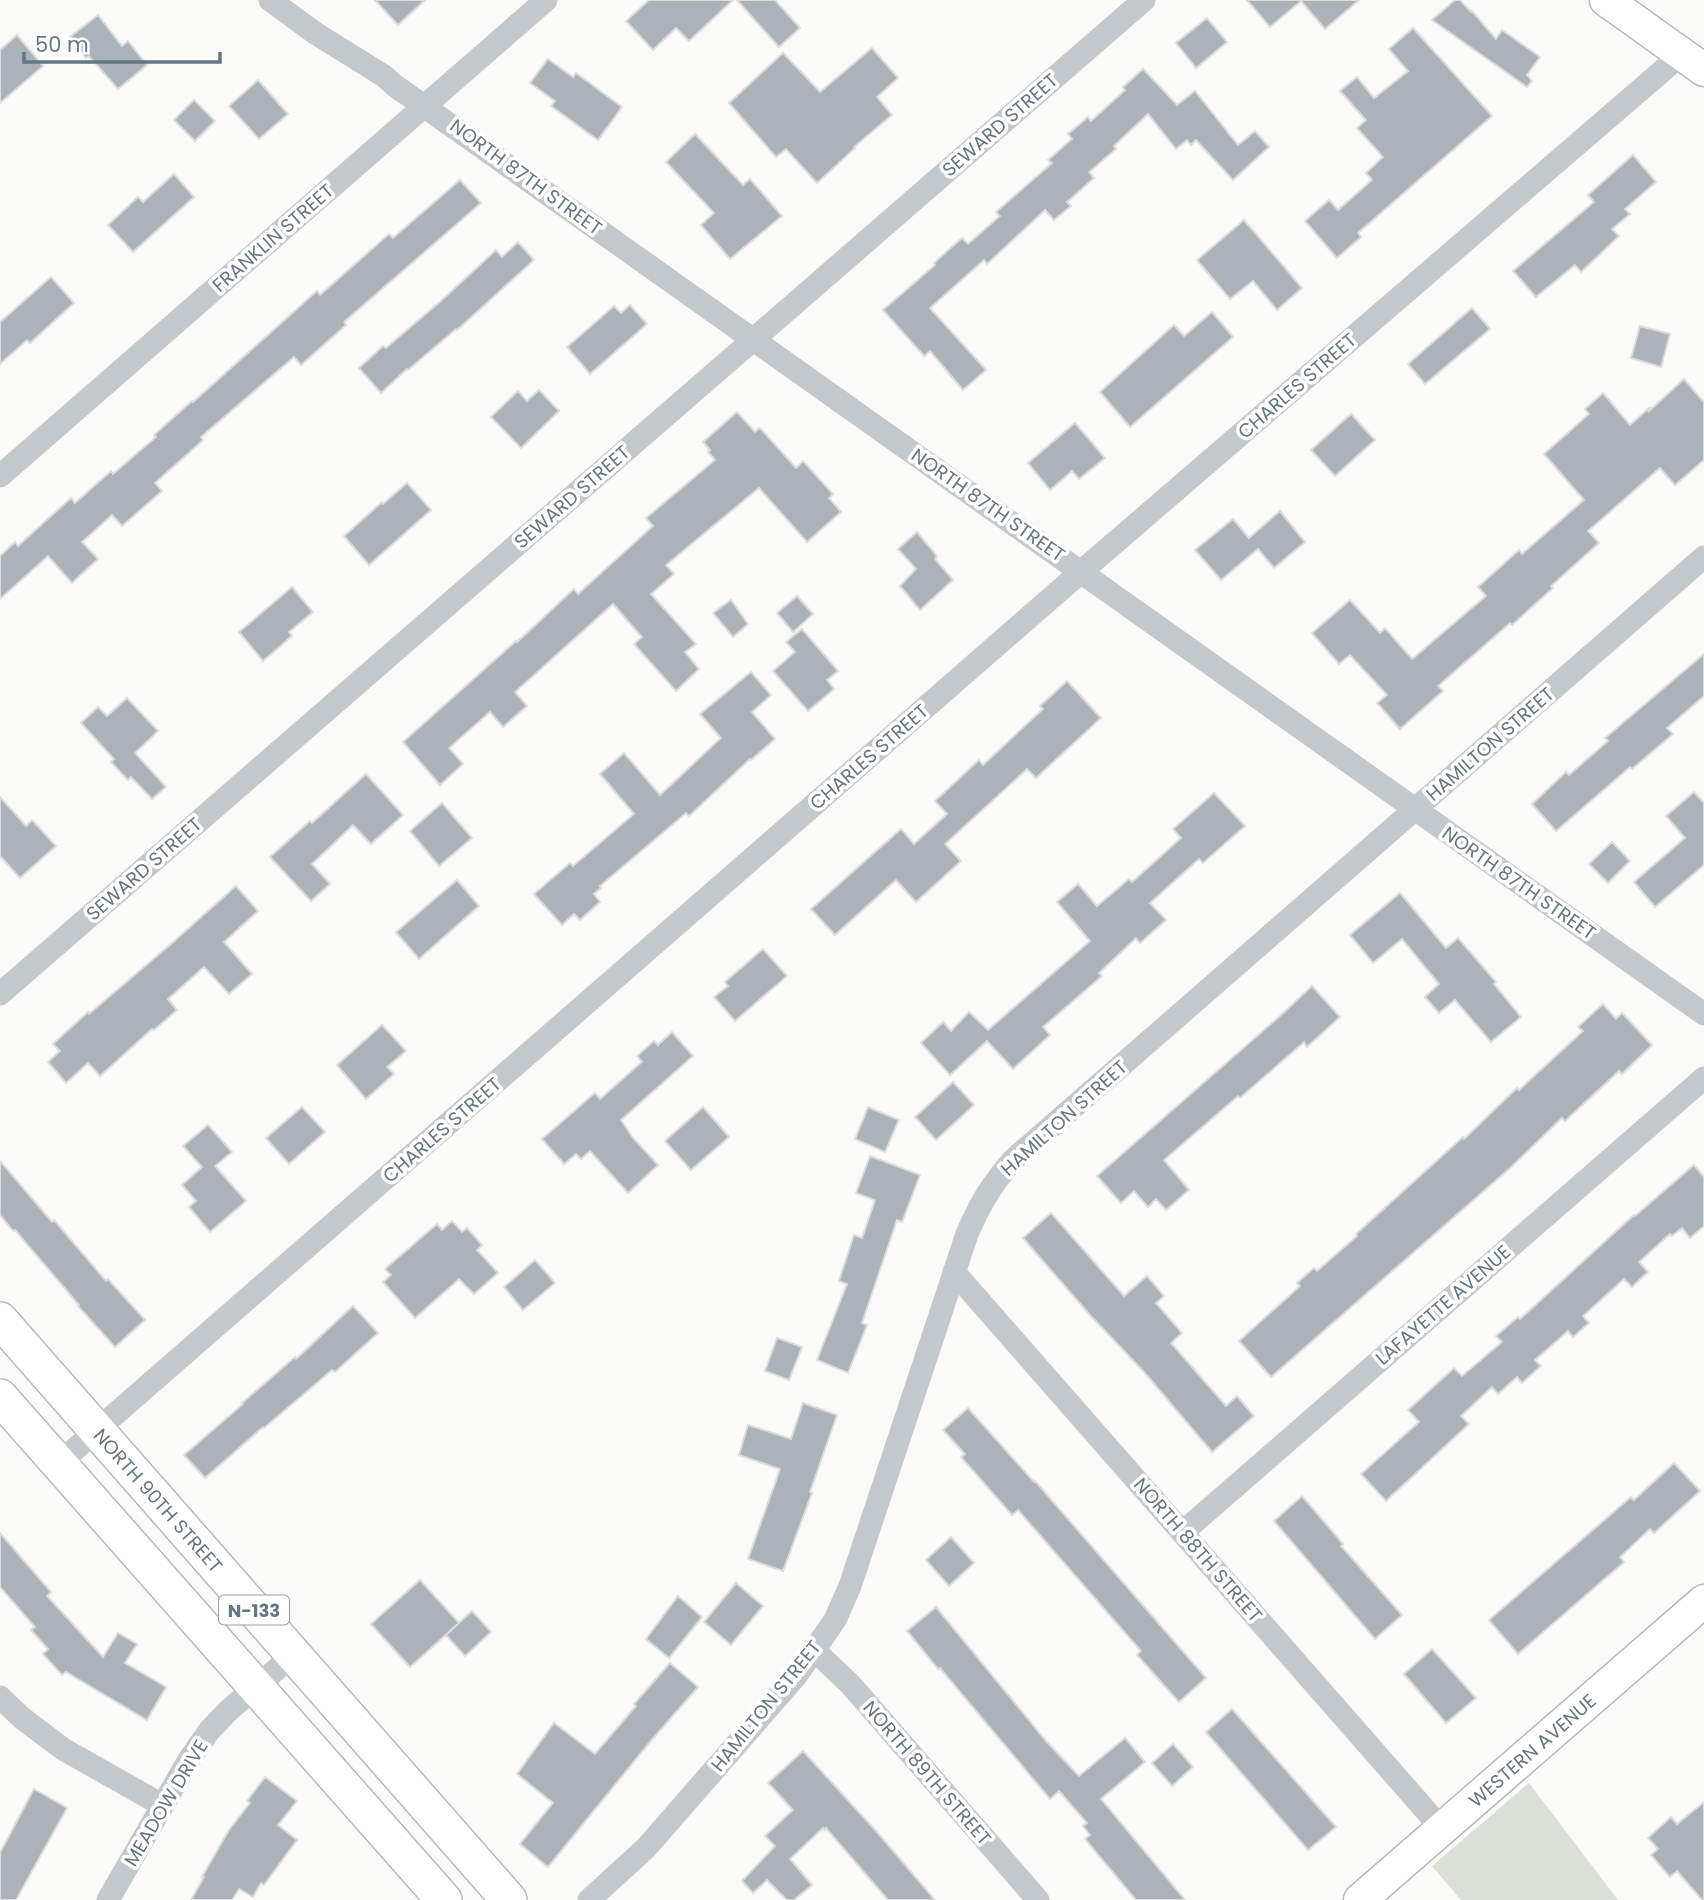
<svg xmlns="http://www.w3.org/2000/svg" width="1704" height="1900" font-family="Poppins,sans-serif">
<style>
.green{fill:#dadfd7}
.building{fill:#aab3b9;stroke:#dcdcda;stroke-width:2}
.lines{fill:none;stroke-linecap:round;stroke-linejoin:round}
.secondary-casing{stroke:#b3babf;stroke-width:35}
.primary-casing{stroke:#b5babe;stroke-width:38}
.street{stroke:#c3c8cc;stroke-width:23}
.secondary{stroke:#fff;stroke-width:32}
.primary{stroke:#fff;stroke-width:35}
.labels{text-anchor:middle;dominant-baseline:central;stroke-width:7;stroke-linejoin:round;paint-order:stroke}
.shield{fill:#fff;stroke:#939fa8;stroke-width:2}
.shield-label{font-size:18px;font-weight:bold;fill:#657683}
.street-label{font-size:19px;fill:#657683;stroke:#fff}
</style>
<rect width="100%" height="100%" fill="#fafaf8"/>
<!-- green -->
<path class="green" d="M1529,1783L1618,1900H1461L1432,1866Z"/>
<!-- building -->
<g class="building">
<path d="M375,0H425L398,25Z"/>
<path d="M649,0H733L689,41L676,28L653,50L626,21Z"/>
<path d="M737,0H775L800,28L779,47Z"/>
<path d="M1247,0H1359L1325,29L1301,1L1270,27Z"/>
<path d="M1455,0H1460L1471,12L1472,11L1496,39L1502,30L1540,57L1527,75L1532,81L1527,87L1432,20Z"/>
<path d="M98,15L122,46L128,41L147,65L118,89L89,56L86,58L70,37Z"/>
<path d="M1207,18L1227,42L1196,68L1176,43Z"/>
<path d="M1413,28L1492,116L1358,233L1361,237L1337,258L1305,221L1329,200L1338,210L1372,180L1366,173L1383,157L1357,128L1366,120L1340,91L1357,77L1374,98L1408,71L1389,49Z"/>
<path d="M17,35L43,66L0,103V50Z"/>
<path d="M872,48L898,78L877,97L892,115L854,147L855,148L817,183L786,149L776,157L729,103L783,53L820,92Z"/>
<path d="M548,59L573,77L576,73L622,107L598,140L551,106L555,101L530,83Z"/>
<path d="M1143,69L1177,105L1195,91L1238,145L1255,131L1269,147L1233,180L1196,140L1191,145L1187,140L1176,149L1148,114L1114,146L1116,149L1089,172L1094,178L1067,202L1071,206L1054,220L1045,210L987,264L984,260L930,308L986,370L963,390L930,351L924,356L883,310L935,265L934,263L962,238L968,244L1000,216L996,212L1052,163L1048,160L1072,139L1068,134L1088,117L1091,121L1125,90L1123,87Z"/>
<path d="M258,80L288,114L259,139L229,106Z"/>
<path d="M194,100L215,121L195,141L174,120Z"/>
<path d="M695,134L743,185L750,179L782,216L730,259L701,225L714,213L666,162Z"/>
<path d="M1633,155L1656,182L1625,209L1630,214L1612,229L1619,236L1581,272L1575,265L1536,297L1513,271L1594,202L1588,195Z"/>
<path d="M174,174L194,197L133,252L108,225L138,197L143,202Z"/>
<path d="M460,180L481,203L344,322L346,325L301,365L294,357L201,437L203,440L155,483L162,491L122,526L112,515L82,542L98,559L72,583L48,556L0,599V556L15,542L18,546L71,498L75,503L111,471L113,474L156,437L154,435L192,401L193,402L317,291L320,295L389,234L393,238Z"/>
<path d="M1244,220L1302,288L1277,310L1253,281L1230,299L1197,260Z"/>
<path d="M518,242L534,260L457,330L456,329L408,370L407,369L381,393L359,368L383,346L386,348L442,300L496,250L502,257Z"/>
<path d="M51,277L74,303L30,343L27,340L0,364V322Z"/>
<path d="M630,305L647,324L590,374L567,347L614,306L621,313Z"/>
<path d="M1472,308L1490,329L1425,384L1408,364Z"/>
<path d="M1212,312L1233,337L1130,427L1100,392L1174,325L1184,336Z"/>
<path d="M1640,326L1670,334L1661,367L1631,358Z"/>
<path d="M1684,379L1704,402V460L1675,485L1660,468L1588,531L1599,543L1551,586L1553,588L1512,625L1510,623L1438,686L1443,691L1400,729L1377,703L1387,695L1350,655L1339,664L1312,633L1350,600L1380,633L1385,628L1412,659L1486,596L1478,587L1519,550L1522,554L1584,500L1544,454L1589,414L1585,409L1603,393L1630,425L1650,407L1648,412Z"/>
<path d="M539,390L559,411L521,448L491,417L518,391L527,401Z"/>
<path d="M737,412L755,432L760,428L796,468L803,461L833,494L829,498L841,512L807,542L759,488L666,565L674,574L651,594L696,644L685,652L699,669L676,691L634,644L642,637L613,604L515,692L527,706L503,727L490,712L449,748L463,764L440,785L403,742L516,641L517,642L574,589L578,594L653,526L646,518L715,460L708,452L710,450L703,442Z"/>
<path d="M1351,414L1375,440L1335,476L1311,450Z"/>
<path d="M1075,423L1105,458L1079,479L1072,471L1050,490L1028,463Z"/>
<path d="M407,483L431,510L369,565L344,536L382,502L383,504Z"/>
<path d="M1280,511L1305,542L1274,568L1258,549L1221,580L1195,550L1233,519L1249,538Z"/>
<path d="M917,532L937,556L935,559L953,580L920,610L900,586L916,569L898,549Z"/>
<path d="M292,587L313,612L289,632L292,636L263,661L239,632Z"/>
<path d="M797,596L813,614L793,632L777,613Z"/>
<path d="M731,600L748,624L733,637L713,613Z"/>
<path d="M802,629L838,671L827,680L834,689L808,711L773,671L795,652L786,642Z"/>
<path d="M1704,654V696L1667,728L1673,734L1632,769L1630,767L1556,831L1532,804L1566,772L1569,775L1608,741L1605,738Z"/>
<path d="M751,672L771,695L752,712L775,739L751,760L750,759L689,816L686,813L600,886L601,888L594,894L600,902L580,920L574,914L562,925L534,894L570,863L573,866L634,814L600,774L624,753L660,795L721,738L700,714Z"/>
<path d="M1067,681L1101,718L1036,778L1027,769L945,844L961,861L916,902L896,880L835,935L811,909L901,829L914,844L947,814L935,801L979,760L983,765L1043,709L1040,706Z"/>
<path d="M127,698L158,731L135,753L166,787L152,799L131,777L128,780L111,762L114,759L81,723L98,707L107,716Z"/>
<path d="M366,774L403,815L371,844L353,825L312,864L330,884L311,901L270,857L310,821L312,823Z"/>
<path d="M1694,792L1704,803V865L1655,907L1634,882L1685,838L1666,816Z"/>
<path d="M1214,793L1245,826L1203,863L1199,859L1150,903L1166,920L1140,943L1136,938L1099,973L1102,976L1043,1027L1050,1035L1013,1069L987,1041L950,1075L921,1043L943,1022L951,1031L969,1012L988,1030L1090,941L1057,902L1078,884L1097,906L1129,879L1132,882L1181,838L1173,829Z"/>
<path d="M0,797L26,826L32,820L56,846L20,878L0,856Z"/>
<path d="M442,803L472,838L439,866L410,831Z"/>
<path d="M1612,842L1630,861L1608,883L1589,864Z"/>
<path d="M457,880L479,906L419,959L396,932Z"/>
<path d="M236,886L258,911L224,942L252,974L229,994L204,967L168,999L177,1010L154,1030L152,1029L100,1076L88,1063L66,1083L48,1062L60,1051L53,1044L88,1012L89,1014L171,944Z"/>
<path d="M1400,893L1446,948L1458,938L1496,982L1494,984L1521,1017L1491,1042L1455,1000L1439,1013L1425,997L1439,984L1402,939L1373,963L1350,935Z"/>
<path d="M763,949L787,976L735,1021L714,997L728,986L725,982Z"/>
<path d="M1312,986L1340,1017L1307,1047L1304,1042L1240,1098L1238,1096L1164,1160L1189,1190L1166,1210L1156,1199L1148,1207L1134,1191L1121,1203L1097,1176L1280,1016Z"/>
<path d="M1603,1004L1616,1019L1622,1013L1652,1045L1622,1074L1619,1071L1565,1121L1562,1118L1509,1169L1271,1377L1239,1341L1300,1286L1297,1283L1314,1268L1317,1271L1357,1236L1356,1234L1463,1137L1464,1139L1517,1088L1519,1090L1583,1031L1578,1027Z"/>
<path d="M382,1025L406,1051L387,1067L394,1074L366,1099L337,1065Z"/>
<path d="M672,1032L693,1056L621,1120L633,1138L658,1165L628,1193L590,1151L581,1159L576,1154L564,1164L542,1139L595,1093L600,1099L642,1062L637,1056L654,1041L658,1045Z"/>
<path d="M953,1082L974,1105L936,1140L915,1117Z"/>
<path d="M302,1107L325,1132L289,1164L266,1138Z"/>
<path d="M703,1107L729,1137L691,1170L665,1141Z"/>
<path d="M868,1107L899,1120L885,1152L855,1139Z"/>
<path d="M208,1125L232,1152L215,1166L246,1201L210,1232L189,1207L196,1201L182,1185L202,1167L183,1146Z"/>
<path d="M870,1156L920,1175L902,1222L897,1220L862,1323L867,1325L848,1373L817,1360L847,1284L839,1281L854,1235L862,1238L875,1200L856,1193Z"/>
<path d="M0,1161L52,1222L54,1220L106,1281L108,1279L145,1320L115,1347L78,1306L79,1305L15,1230L13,1231L0,1215Z"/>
<path d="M1694,1165L1704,1177V1226L1690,1238L1682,1228L1672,1236L1670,1234L1639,1262L1648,1272L1632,1287L1624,1279L1583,1316L1589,1323L1573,1337L1568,1331L1535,1360L1541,1366L1522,1383L1517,1377L1498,1394L1492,1387L1461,1416L1469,1424L1386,1501L1361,1474L1419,1422L1408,1410L1454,1368L1462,1376L1502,1342L1496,1336L1518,1317L1520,1319L1634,1215L1635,1216Z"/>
<path d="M1051,1213L1124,1296L1147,1276L1164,1296L1156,1303L1182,1333L1171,1343L1226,1406L1237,1396L1254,1416L1212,1452L1145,1373L1090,1315L1023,1238Z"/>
<path d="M452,1221L462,1232L467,1228L482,1245L477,1250L498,1273L474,1294L459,1279L415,1318L383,1282L391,1275L385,1269L437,1224L442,1230Z"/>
<path d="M535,1260L555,1283L523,1310L504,1287Z"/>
<path d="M353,1306L378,1333L335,1372L332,1370L264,1428L263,1427L205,1478L184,1455L243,1404L242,1403L295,1357L296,1359Z"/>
<path d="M777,1338L802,1347L789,1380L765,1371Z"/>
<path d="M803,1403L837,1415L810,1492L812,1493L783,1571L748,1559L780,1469L739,1455L748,1425L791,1439Z"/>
<path d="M968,1408L1034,1482L1035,1481L1206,1678L1179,1702L1137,1655L1141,1651L1018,1510L1012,1515L961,1457L965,1454L943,1430Z"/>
<path d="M1674,1463L1700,1491L1654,1533L1650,1529L1620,1557L1624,1562L1518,1654L1489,1620L1631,1497L1634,1500Z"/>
<path d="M1302,1496L1343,1544L1341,1546L1402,1615L1375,1639L1274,1521Z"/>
<path d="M0,1533L51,1592L47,1596L103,1657L118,1633L137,1644L125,1663L166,1687L147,1720L66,1672L62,1675L43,1654L48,1649L31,1630L35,1627L0,1587Z"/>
<path d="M951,1537L974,1563L949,1586L926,1560Z"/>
<path d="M420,1580L459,1623L410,1667L371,1624Z"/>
<path d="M736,1583L763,1606L731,1645L704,1622Z"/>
<path d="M678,1596L702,1617L669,1658L646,1639Z"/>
<path d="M936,1607L1046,1741L1079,1776L1125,1738L1145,1762L1101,1799L1185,1900H1136L1085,1839L1090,1835L1083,1826L1087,1823L1059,1791L1050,1799L940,1668L938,1669L907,1631Z"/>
<path d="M472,1611L491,1632L465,1656L446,1635Z"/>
<path d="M1432,1649L1476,1698L1446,1723L1404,1674Z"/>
<path d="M670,1663L698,1687L649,1743L548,1867L520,1844L553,1803L517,1774L554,1723L595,1754L636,1706L634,1704Z"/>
<path d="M1232,1709L1336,1827L1308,1850L1206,1732Z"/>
<path d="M1173,1744L1193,1767L1172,1786L1152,1763Z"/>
<path d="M803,1751L876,1831L935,1900H888L826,1828L825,1830L823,1828L790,1859L812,1885L794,1900H787L767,1880L753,1893L742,1881L775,1846L765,1836L793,1810L768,1783Z"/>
<path d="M265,1777L297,1801L278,1825L297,1840L264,1885L261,1883L253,1897L239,1889L232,1900H191L204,1877H202L229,1830L250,1803L247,1801Z"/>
<path d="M34,1789L67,1808L16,1900H0V1853Z"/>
<path d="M1704,1802V1900H1702L1677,1871L1670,1877L1651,1855L1658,1849L1648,1838L1671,1817L1677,1824Z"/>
</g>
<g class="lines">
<!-- secondary casing -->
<g class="secondary-casing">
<g id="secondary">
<path d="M1606,0L1704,70"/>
<path id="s1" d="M1360,1900L1704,1601"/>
</g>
</g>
<!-- primary casing -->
<g class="primary-casing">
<g id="primary">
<path id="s2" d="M0,1320L509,1900"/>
<path d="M0,1397L444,1900"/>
</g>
</g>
<!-- street -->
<g class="street">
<path d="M270,0L315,33L384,76L394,85L1704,1014"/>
<path d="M0,476L546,0"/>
<path d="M0,994L1144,0"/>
<path d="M954,1272L1442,1829"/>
<path d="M58,1464L1082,571L1682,54"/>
<path d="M1183,1532L1704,1078"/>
<path d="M814,1650L850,1684L1038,1900"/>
<path d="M0,1697L22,1718L63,1749L162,1805"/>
<path d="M108,1900L190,1758L209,1731L228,1711L293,1655"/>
<path d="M589,1900L646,1848L796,1676L835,1620L850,1586L967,1234C980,1204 991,1185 1013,1160L1704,557"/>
</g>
<!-- secondary -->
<use href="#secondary" class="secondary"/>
<!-- primary -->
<use href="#primary" class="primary"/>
</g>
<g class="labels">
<!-- shield labels -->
<rect class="shield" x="219" y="1595.5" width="70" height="29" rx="5"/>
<g class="shield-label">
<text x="254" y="1610">N-133</text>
</g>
<!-- street labels -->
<g class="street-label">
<text transform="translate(1000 125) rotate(-41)">SEWARD STREET</text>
<text transform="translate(526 177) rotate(36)">NORTH 87TH STREET</text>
<text transform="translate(273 238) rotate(-41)">FRANKLIN STREET</text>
<text transform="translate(1297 386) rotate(-41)">CHARLES STREET</text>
<text transform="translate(572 497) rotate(-41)">SEWARD STREET</text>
<text transform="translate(988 505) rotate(35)">NORTH 87TH STREET</text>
<text transform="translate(1490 744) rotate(-41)">HAMILTON STREET</text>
<text transform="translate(869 757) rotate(-41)">CHARLES STREET</text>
<text transform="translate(144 869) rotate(-41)">SEWARD STREET</text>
<text transform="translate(1519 883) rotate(35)">NORTH 87TH STREET</text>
<text transform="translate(1064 1118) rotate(-42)">HAMILTON STREET</text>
<text transform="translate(442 1130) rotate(-41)">CHARLES STREET</text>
<text transform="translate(1443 1305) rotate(-41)">LAFAYETTE AVENUE</text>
<text stroke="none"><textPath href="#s2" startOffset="240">NORTH 90TH STREET</textPath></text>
<text transform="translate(1198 1550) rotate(49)">NORTH 88TH STREET</text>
<text transform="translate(766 1706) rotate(-51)">HAMILTON STREET</text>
<text stroke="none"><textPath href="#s1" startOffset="228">WESTERN AVENUE</textPath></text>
<text transform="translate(927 1773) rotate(49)">NORTH 89TH STREET</text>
<text transform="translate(166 1803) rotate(-59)">MEADOW DRIVE</text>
</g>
</g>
<!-- scale -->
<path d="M24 52v10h196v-10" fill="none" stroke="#657683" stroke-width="3.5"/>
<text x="35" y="52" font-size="21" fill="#657683" stroke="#ffffff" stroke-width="5" paint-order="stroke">50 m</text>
</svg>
